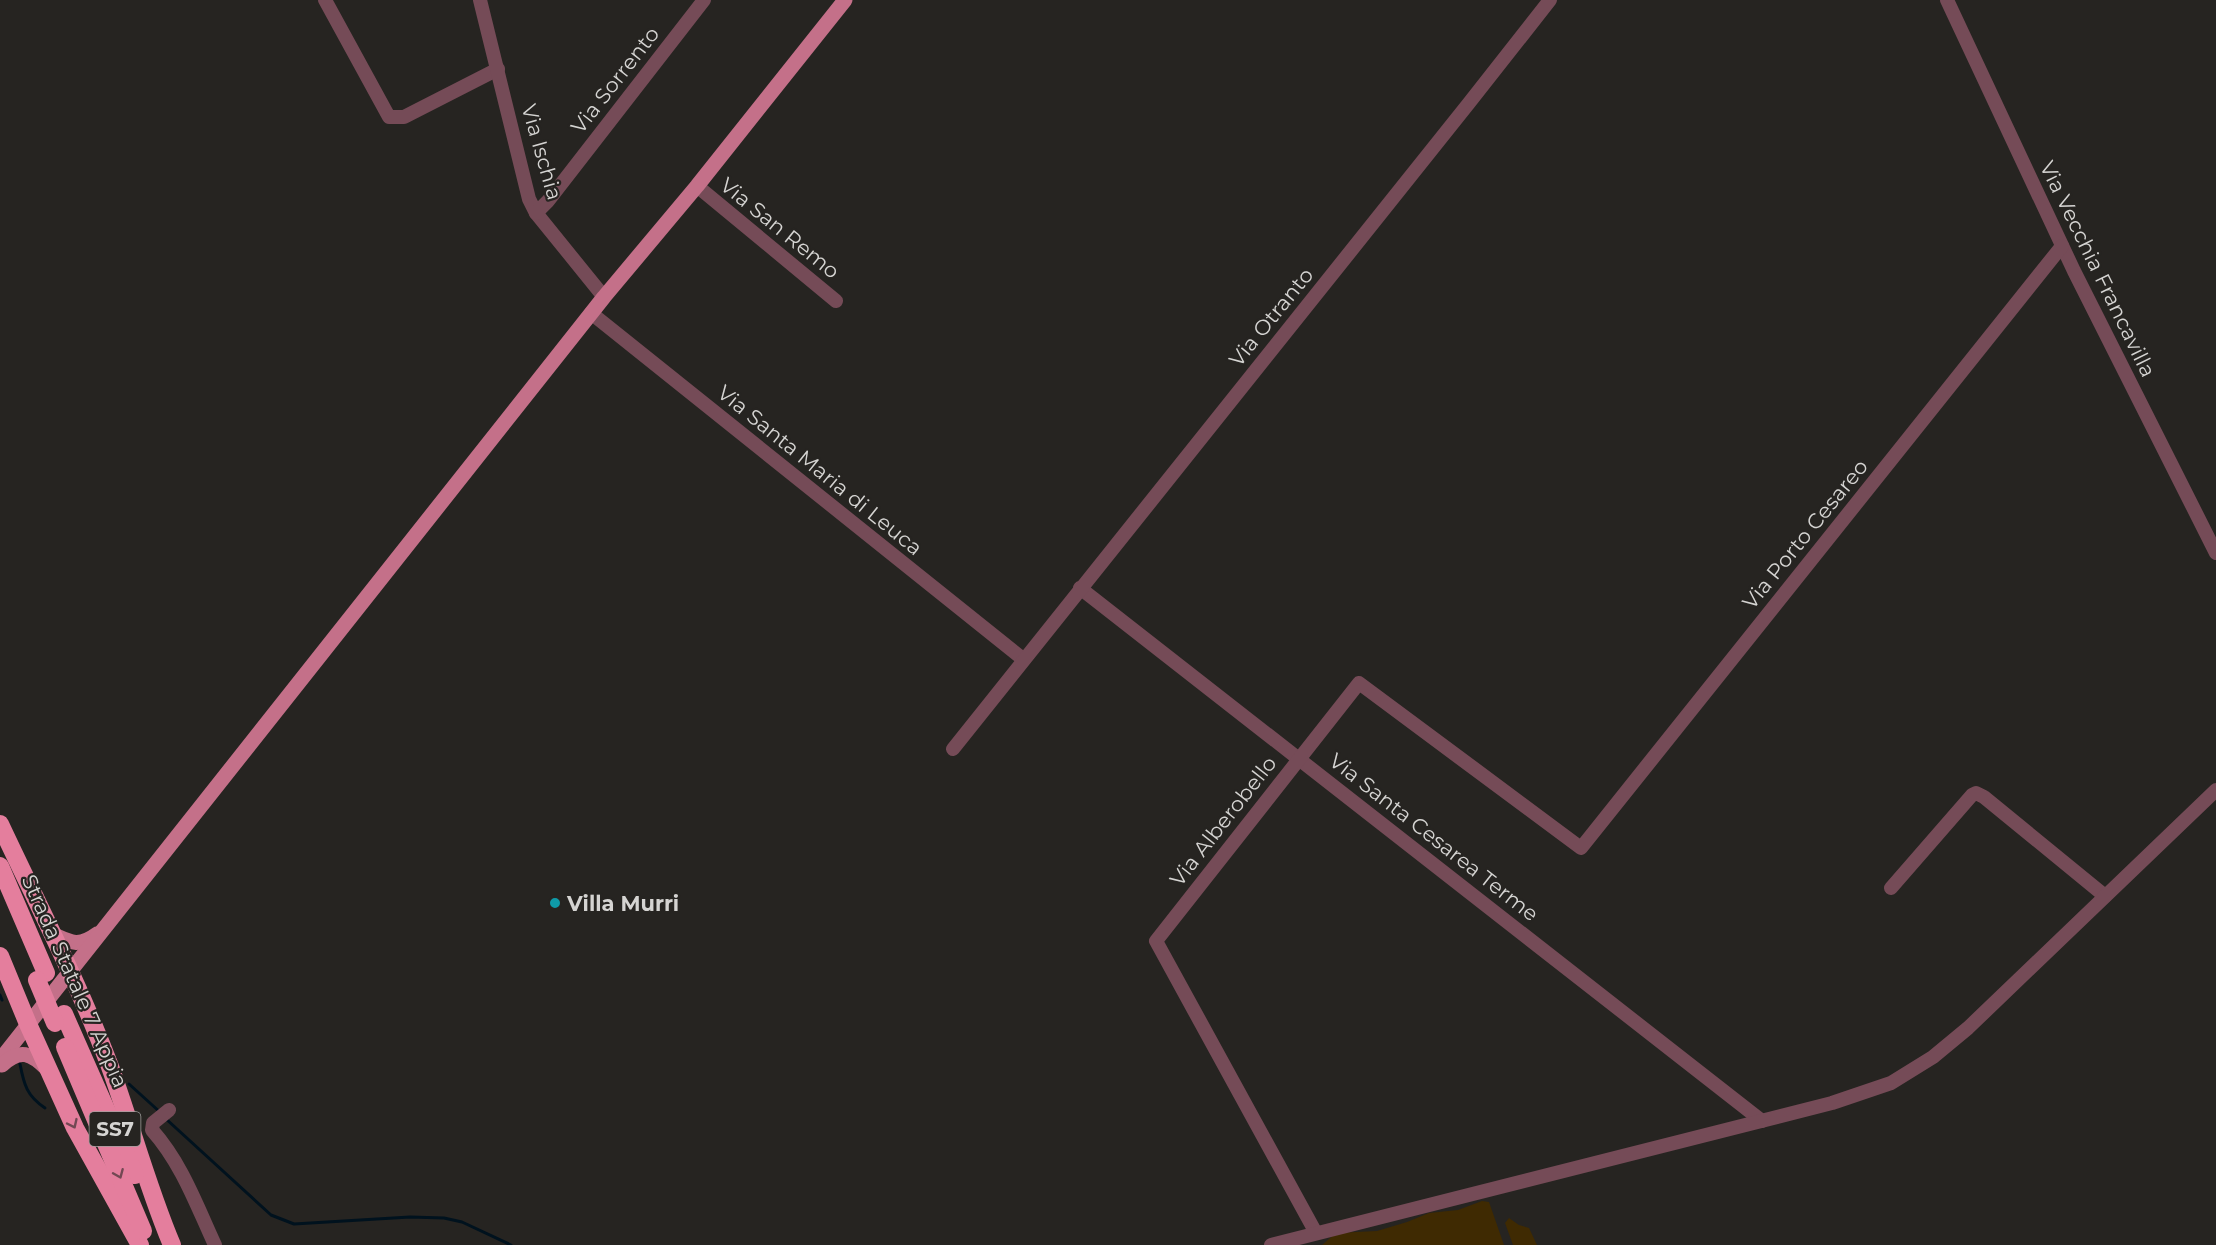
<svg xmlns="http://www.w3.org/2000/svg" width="2216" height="1245" font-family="Montserrat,sans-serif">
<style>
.green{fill:#3f2a02}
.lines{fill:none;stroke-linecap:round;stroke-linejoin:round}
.stream{stroke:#00121e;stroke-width:3}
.minor{stroke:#754b57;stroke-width:14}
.major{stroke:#c47089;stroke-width:15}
.highway{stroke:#e47e9d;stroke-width:18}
.highway-bridge{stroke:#e47e9d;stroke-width:18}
.oneway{stroke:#724853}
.culture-dot{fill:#0f9aa8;stroke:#262421;stroke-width:2}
.labels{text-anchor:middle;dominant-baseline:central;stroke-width:4.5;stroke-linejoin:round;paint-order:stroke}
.shield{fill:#262421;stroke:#a09f9d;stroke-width:1.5}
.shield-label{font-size:20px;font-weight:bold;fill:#d5d4d2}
.street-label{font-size:21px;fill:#d5d4d2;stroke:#262421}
.poi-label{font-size:21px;font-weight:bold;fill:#d5d4d2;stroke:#262421;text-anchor:start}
</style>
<rect width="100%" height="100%" fill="#262421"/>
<!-- green -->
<g class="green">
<path d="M1482,1201L1489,1202L1504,1245H1322L1336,1233L1377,1231L1407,1222L1429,1213L1458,1210Z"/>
<path d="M1509,1218L1519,1225L1529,1228L1537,1245H1513L1505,1223Z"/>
</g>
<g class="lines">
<!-- stream -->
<g class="stream">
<path d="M0,995L2,1000"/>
<path d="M20,1064C24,1085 27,1096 45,1108"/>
<path d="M129,1084L161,1113"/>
<path d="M165,1118L271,1215L294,1224L410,1217L444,1218L462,1222L511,1245"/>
</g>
<!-- minor -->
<g class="minor">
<path d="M325,0L389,117H404L498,69"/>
<path d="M480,0L529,199L536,213L604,297"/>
<path d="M1947,0L2074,271L2216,553"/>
<path d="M697,186L836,301"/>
<path d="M536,213L548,201L704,0"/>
<path d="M591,313L1023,659"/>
<path d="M1080,588L1762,1121"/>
<path d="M953,749L1469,103L1550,0"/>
<path d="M1891,888L1972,795L1976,793L1984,797L2105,896"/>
<path d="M169,1110L153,1123L152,1130C182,1164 196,1204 215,1245"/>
<path d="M1316,1233L1156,941L1359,683L1581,848L2062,246"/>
<path d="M1271,1245L1832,1103L1891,1083L1933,1057L1968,1028L2216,790"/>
</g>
<!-- major -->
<g class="major">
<path d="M52,934C70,942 78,948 97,934"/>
<path d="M0,1060L604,297L697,186L845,0"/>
<path d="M2,1065C20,1048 31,1053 47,1069"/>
</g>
<!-- highway -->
<g class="highway">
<path d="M0,824C37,903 78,982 109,1064C131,1124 147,1186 172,1245"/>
<path d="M0,866L46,973"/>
<path d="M0,956L28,1024L75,1128L140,1245"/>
<path d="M64,1014L135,1175"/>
<path d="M65,1047L143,1231"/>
</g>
<!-- highway-bridge -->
<path class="highway-bridge" d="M37,980L55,1023"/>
</g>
<!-- one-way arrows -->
<defs><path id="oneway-chevron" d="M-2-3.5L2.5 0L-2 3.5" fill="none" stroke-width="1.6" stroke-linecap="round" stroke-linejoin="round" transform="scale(1.5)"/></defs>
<g class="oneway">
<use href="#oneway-chevron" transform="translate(73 1124) rotate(65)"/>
<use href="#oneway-chevron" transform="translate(119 1174) rotate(67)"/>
</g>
<!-- markers -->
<circle class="culture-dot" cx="555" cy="903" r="6"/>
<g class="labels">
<!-- shield labels -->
<rect class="shield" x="89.5" y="1112" width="51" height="34" rx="4.5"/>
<g class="shield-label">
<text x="115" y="1129">SS7</text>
</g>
<!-- street labels -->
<g class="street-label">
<text transform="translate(615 80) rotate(-52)">Via Sorrento</text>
<text transform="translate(542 152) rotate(74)">Via Ischia</text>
<text transform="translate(780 228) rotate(39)">Via San Remo</text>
<text transform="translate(2098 269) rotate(64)">Via Vecchia Francavilla</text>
<text transform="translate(1271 317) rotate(-51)">Via Otranto</text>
<text transform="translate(820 470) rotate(39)">Via Santa Maria di Leuca</text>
<text transform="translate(1805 534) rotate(-51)">Via Porto Cesareo</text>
<text transform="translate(1223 821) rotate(-52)">Via Alberobello</text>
<text transform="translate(1434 837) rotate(38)">Via Santa Cesarea Terme</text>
<text transform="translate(75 981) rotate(66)">Strada Statale 7 Appia</text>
</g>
<!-- poi labels -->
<g class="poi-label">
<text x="567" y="903">Villa Murri</text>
</g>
</g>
</svg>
